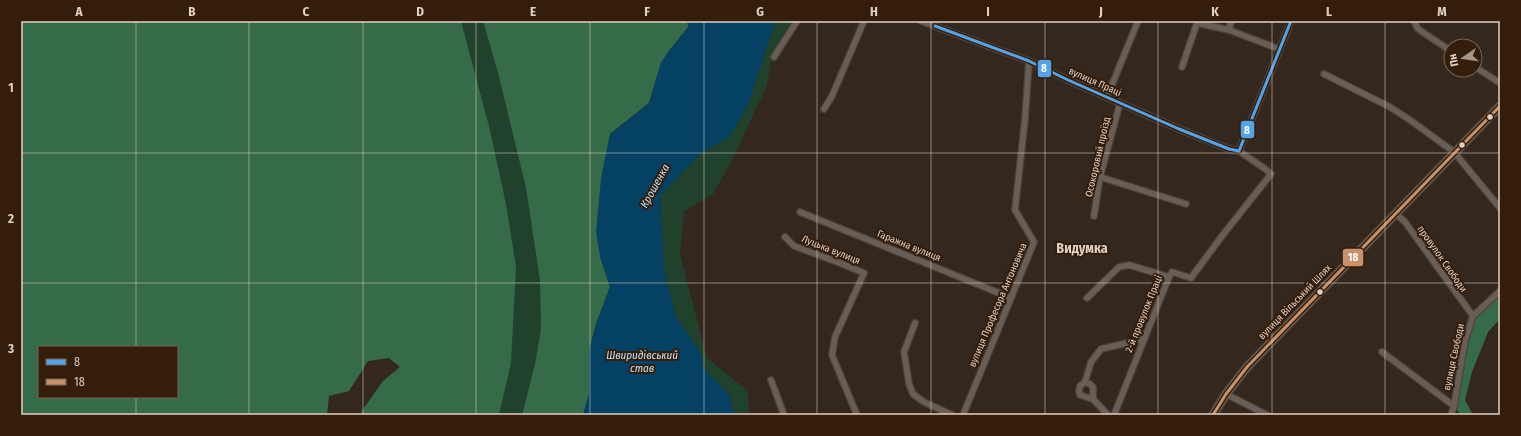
<svg xmlns="http://www.w3.org/2000/svg" width="1521" height="436" font-family="'Fira Sans Condensed',sans-serif">
<style>
.green{fill:#20422c}
.forest{fill:#356b49;fill-rule:evenodd}
.water{fill:#054162}
.lines{fill:none;stroke-linecap:round;stroke-linejoin:round}
.street-casing{stroke:#4e433b;stroke-width:8}
.secondary-casing{stroke:#4e433b;stroke-width:10}
.street{stroke:#685e55;stroke-width:5.5}
.secondary{stroke:#6c6157;stroke-width:8}
.bus-1-casing{stroke:#341d0a;stroke-width:6}
.bus-2-casing{stroke:#341d0a;stroke-width:6}
.bus-1{stroke:#53a3e8;stroke-width:3}
.bus-2{stroke:#c7916a;stroke-width:3}
.grid{fill:none;stroke:#dfd0c4;stroke-width:1;stroke-opacity:0.55}
.bus-dot{fill:#dfd0c4;stroke:#341d0a;stroke-width:1.5}
.labels{text-anchor:middle;dominant-baseline:central;stroke-width:4;stroke-linejoin:round;paint-order:stroke}
.street-label{font-size:10px;fill:#dfd0c4;stroke:#341d0a}
.water-label{font-size:11px;font-style:italic;fill:#c2e1f9;stroke:#341d0a}
.district-label{font-size:14px;font-weight:bold;fill:#dfd0c4;stroke:#341d0a}
.line-badge{stroke:#341d0a;stroke-width:1.5}
.badge-label{font-size:11px;text-anchor:middle;font-weight:bold;fill:#fff}
.neatline{fill:none;stroke:#dfd0c4;stroke-width:1.5}
.grid-label{font-size:13px;text-anchor:middle;font-weight:bold;fill:#dfd0c4}
</style>
<rect width="100%" height="100%" fill="#34281e"/>
<!-- green -->
<g class="green">
<path d="M461,21H483L498,73L526,188L540,281L541,329L535,364L522,415H499L501,406L506,204L490,130Z"/>
<path d="M775,21L793,22L791,28L772,57L767,85L731,162L713,194L684,211L680,255L707,358L748,391L749,415H734L730,396L706,371L700,352L676,317L664,269L660,196L700,154L729,137L748,105Z"/>
</g>
<!-- forest -->
<g class="forest">
<path d="M21,21H461L490,130L506,204L516,267L511,363L499,415H364L361,412L383,381L400,367L389,358L368,361L349,391L329,396L327,415H21ZM39,347H177V397H39Z"/>
<path d="M483,21H686L689,26L669,51L661,63L649,103L610,134L600,256L610,287L596,324L589,351V394L583,415H522L535,364L541,329L540,281L526,188L498,73Z"/>
<path d="M1500,291V319L1488,332L1472,372L1465,400L1473,415H1461L1454,406L1473,316Z"/>
</g>
<!-- water -->
<path class="water" d="M688,21H775L748,105L729,137L700,154L660,196L664,269L676,317L700,352L706,371L730,396L734,415H583L589,394V351L596,324L610,287L600,256L596,232L601,178L610,134L649,103L661,63L669,51L689,26Z"/>
<g class="lines">
<!-- street casing -->
<g class="street-casing">
<g id="street">
<path d="M921,21L1029,61L1068,80L1179,129L1229,149L1239,151L1291,21"/>
<path d="M1414,21L1418,29L1451,51"/>
<path d="M1229,30L1231,21"/>
<path d="M774,57L797,21"/>
<path d="M1182,67L1197,23L1229,30L1279,49"/>
<path d="M1475,67L1500,83"/>
<path d="M1324,74L1390,107L1410,120L1454,152L1500,208"/>
<path d="M1107,97L1138,21"/>
<path d="M824,109L832,96L864,21"/>
<path d="M1100,177L1186,204"/>
<path d="M800,212L1011,298"/>
<path d="M1395,213L1405,222L1473,316"/>
<path d="M1094,216L1100,177L1120,103"/>
<path d="M785,237L794,246L840,263L864,273L835,337L832,355L857,415"/>
<path d="M1087,298L1119,267L1129,265L1169,277"/>
<path d="M915,323L904,352L909,384L913,394L924,402L952,415"/>
<path d="M1382,352L1454,406"/>
<path d="M771,380L784,415"/>
<path d="M1085,382L1090,384L1093,387V399"/>
<path d="M1226,394L1267,415"/>
<path d="M963,415L1034,242L1015,210L1025,119L1029,61"/>
<path d="M1108,415L1093,399L1089,398L1080,395L1079,391L1080,386L1085,382L1091,362L1101,349L1144,339"/>
<path d="M1114,415L1169,277L1172,272L1191,278L1222,236L1271,174L1264,168L1239,151"/>
<path d="M1451,415L1454,406L1465,341L1473,316L1500,291"/>
</g>
</g>
<!-- secondary casing -->
<g class="secondary-casing">
<path id="secondary" d="M1213,415L1226,394L1247,367L1500,106"/>
</g>
<!-- street -->
<use href="#street" class="street"/>
<!-- secondary -->
<use href="#secondary" class="secondary"/>
<!-- bus-1 casing -->
<g class="bus-1-casing">
<path id="bus-1" d="M935,26L1029,61L1068,80L1179,129L1229,149L1239,151L1291,21"/>
</g>
<!-- bus-2 casing -->
<g class="bus-2-casing">
<path id="bus-2" d="M1213,415L1226,394L1247,367L1500,106"/>
</g>
<!-- bus-1 -->
<use href="#bus-1" class="bus-1"/>
<!-- bus-2 -->
<use href="#bus-2" class="bus-2"/>
</g>
<!-- grid -->
<path class="grid" d="M136,21V347M249,21V415M363,21V415M476,21V415M590,21V415M704,21V415M817,21V415M931,21V415M1045,21V415M1158,21V415M1272,21V415M1385,21V415M21,153H1500M21,283H1500M136,397V415"/>
<!-- markers -->
<g class="bus-dot">
<circle cx="1490" cy="117" r="3.5"/>
<circle cx="1462" cy="145" r="3.5"/>
<circle cx="1320" cy="292" r="3.5"/>
</g>
<g class="labels">
<!-- street labels -->
<g class="street-label">
<text transform="translate(1095 82) rotate(24)">вулиця Праці</text>
<text transform="translate(1098 157) rotate(-77)">Осокоровий проїзд</text>
<text transform="translate(909 246) rotate(22)">Гаражна вулиця</text>
<text transform="translate(831 250) rotate(22)">Луцька вулиця</text>
<text transform="translate(1442 259) rotate(55)">провулок Свободи</text>
<text transform="translate(1295 302) rotate(-46)">вулиця Вільський Шлях</text>
<text transform="translate(998 305) rotate(-67)">вулиця Професора Антоновича</text>
<text transform="translate(1144 314) rotate(-68)">2-й провулок Праці</text>
<text transform="translate(1454 357) rotate(-78)">вулиця Свободи</text>
</g>
<!-- water labels -->
<g class="water-label">
<text transform="translate(655 186) rotate(-61)">Крошенка</text>
<text x="642" y="355">Швиридівський<tspan x="642" dy="13">став</tspan></text>
</g>
<!-- district labels -->
<g class="district-label">
<text x="1082" y="248">Видумка</text>
</g>
</g>
<g class="line-badge">
<rect x="1037" y="59" width="15" height="19" rx="4" fill="#53a3e8"/>
<rect x="1240" y="120" width="15" height="19" rx="4" fill="#53a3e8"/>
<rect x="1342" y="248" width="22" height="19" rx="4" fill="#c7916a"/>
</g>
<g class="badge-label">
<text x="1044" y="72">8</text>
<text x="1247" y="134">8</text>
<text x="1353" y="261">18</text>
</g>
<!-- border -->
<rect width="1521" height="436" fill="none" stroke="#341d0a" stroke-width="44"/>
<!-- legend -->
<rect x="38" y="346" width="140" height="52" fill="#341d0a" stroke="#786554"/>
<rect x="46" y="359" width="20" height="6" fill="#53a3e8" stroke="#786554"/>
<text x="74" y="366" font-size="12" fill="#dfd0c4">8</text>
<rect x="46" y="379" width="20" height="6" fill="#c7916a" stroke="#786554"/>
<text x="74" y="386" font-size="12" fill="#dfd0c4">18</text>
<!-- north arrow -->
<g transform="translate(1463 58) rotate(257)"><circle r="19" fill="#341d0a" stroke="#786554"/>
<path d="M0-3L7 15L0 10L-7 15Z" fill="#a3958a"/>
<text y="-6" font-size="11" font-weight="bold" text-anchor="middle" fill="#dfd0c4">Пн</text>
</g>
<rect x="22" y="22" width="1477" height="392" class="neatline"/>
<g class="grid-label">
<text x="79" y="16">A</text>
<text x="192" y="16">B</text>
<text x="306" y="16">C</text>
<text x="420" y="16">D</text>
<text x="533" y="16">E</text>
<text x="647" y="16">F</text>
<text x="760" y="16">G</text>
<text x="874" y="16">H</text>
<text x="988" y="16">I</text>
<text x="1101" y="16">J</text>
<text x="1215" y="16">K</text>
<text x="1329" y="16">L</text>
<text x="1442" y="16">M</text>
<text x="11" y="92">1</text>
<text x="11" y="223">2</text>
<text x="11" y="353">3</text>
</g>
</svg>
